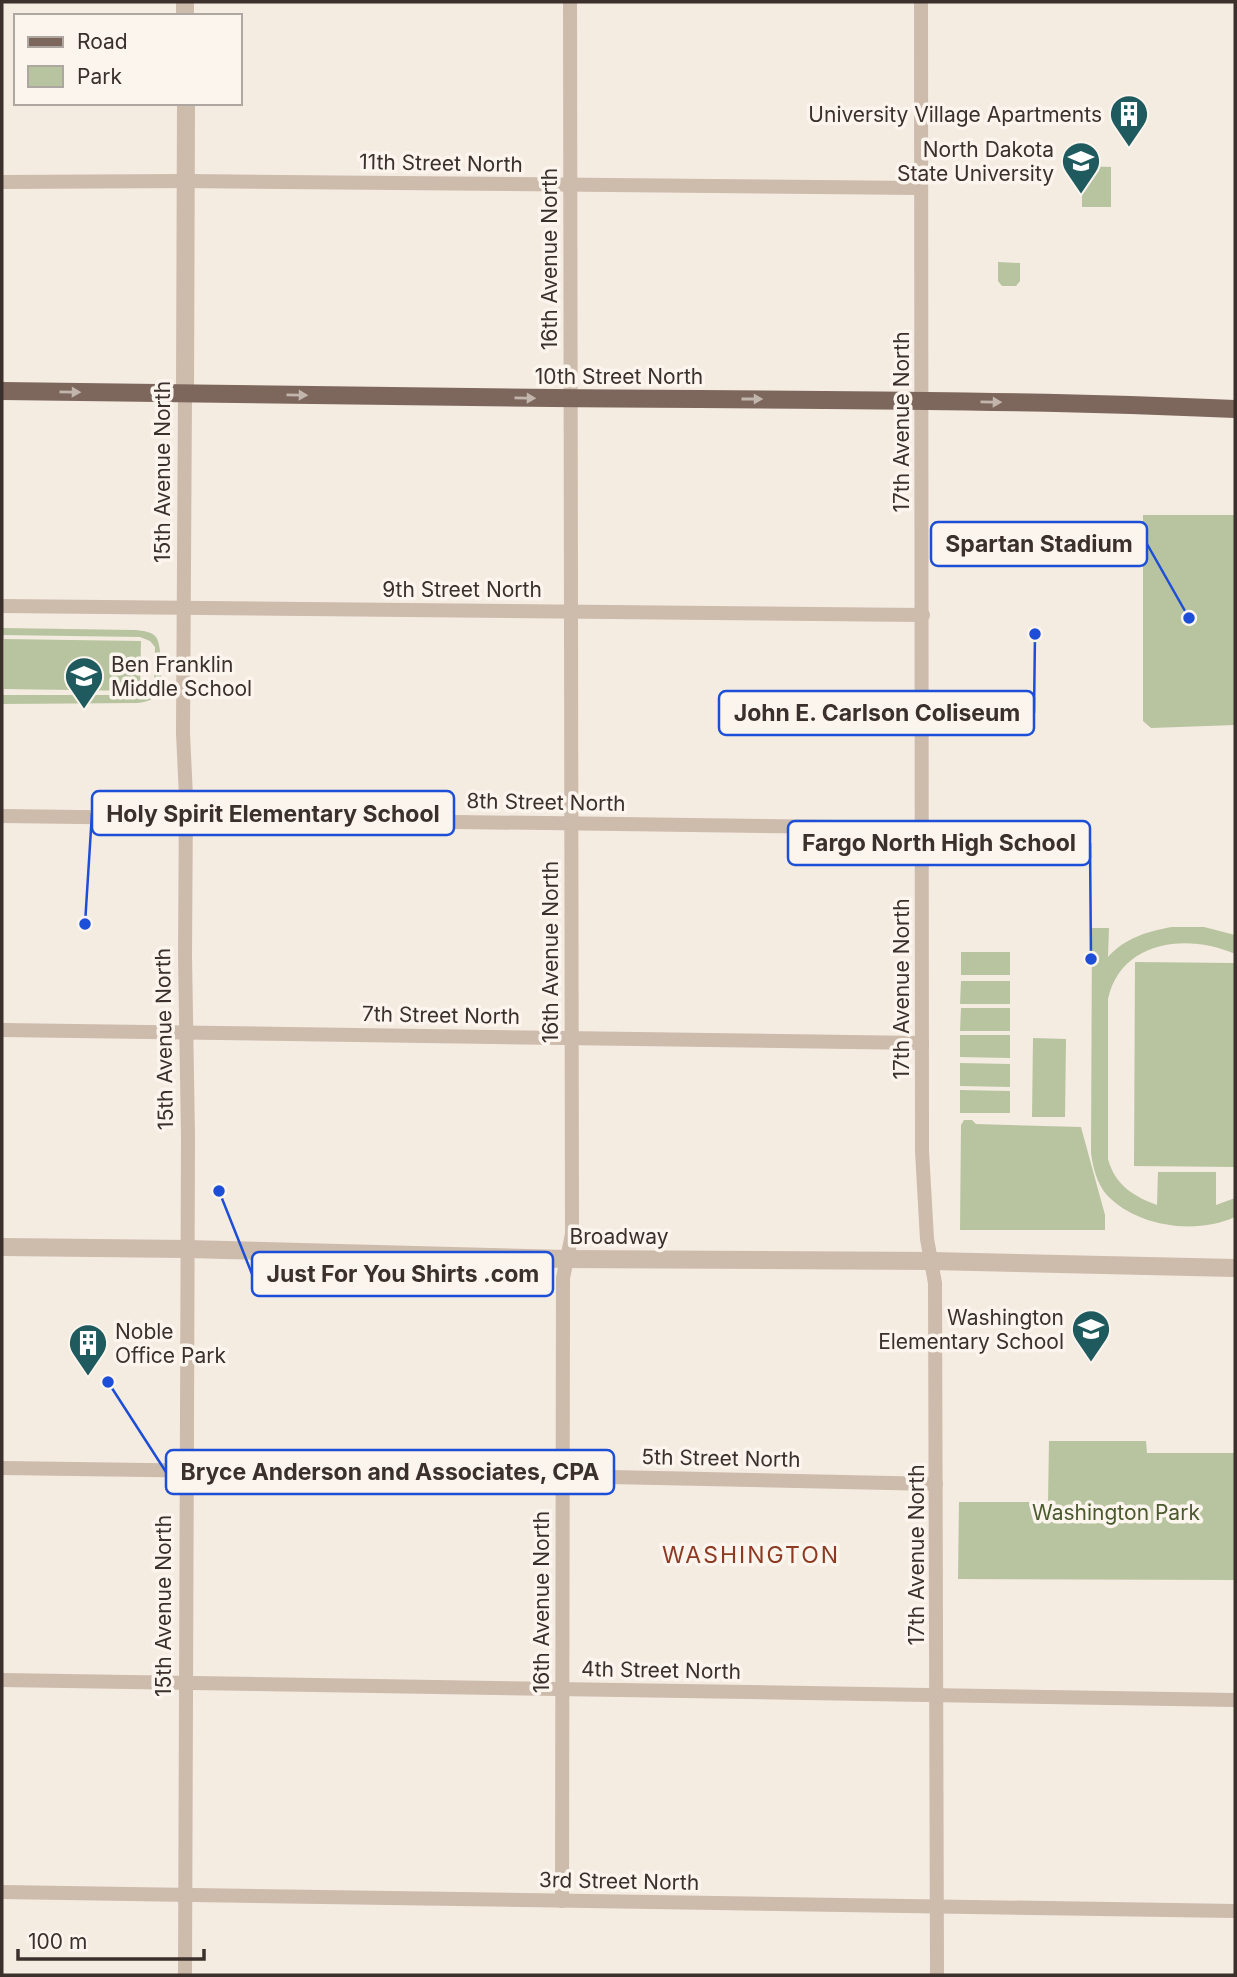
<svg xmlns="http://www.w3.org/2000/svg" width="1237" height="1977" font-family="Inter,sans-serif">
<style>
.green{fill:#b8c4a0}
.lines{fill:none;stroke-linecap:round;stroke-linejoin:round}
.minor{stroke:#cdbbac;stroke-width:14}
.tertiary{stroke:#cdbbac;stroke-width:18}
.primary{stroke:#7d675c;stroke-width:18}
.oneway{fill:#c2b5ac}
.labels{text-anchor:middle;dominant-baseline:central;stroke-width:7;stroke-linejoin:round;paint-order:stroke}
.poi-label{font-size:21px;fill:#3b302b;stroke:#fbf5ee;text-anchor:end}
.street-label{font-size:21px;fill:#3b302b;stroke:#fbf5ee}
.park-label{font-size:21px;fill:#4a5a2e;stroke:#fbf5ee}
.neighbourhood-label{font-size:23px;letter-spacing:2px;fill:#8c3b22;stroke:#fbf5ee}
.leader{fill:none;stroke:#1d4ed8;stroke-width:2.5}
.callout-dot{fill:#1d4ed8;stroke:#fbf5ee;stroke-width:2.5}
.callout{fill:#fbf5ee;stroke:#1d4ed8;stroke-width:2.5}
.callout-label{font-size:23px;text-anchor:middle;font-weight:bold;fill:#3b302b}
</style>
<rect width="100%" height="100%" fill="#f4ebe1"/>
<!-- green -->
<g class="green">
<path d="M1082,166L1111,167V207H1082Z"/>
<path d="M998,262L1020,263V281L1016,286H1002L998,281Z"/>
<path d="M1143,515H1235V725L1151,728L1143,721Z"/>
<path d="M2,628L135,630C143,631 151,631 156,637C162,645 163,684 158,693C154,700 146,702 138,703L2,704V695H146L154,687L155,647L150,641L140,637L2,635Z"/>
<path d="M4,639L141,641L140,691L4,689Z"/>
<path d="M1172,927H1204L1235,935V954C1188,933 1121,940 1108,999V1159C1115,1185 1133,1196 1157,1205L1158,1172H1216V1205L1235,1198V1217C1196,1235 1136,1227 1106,1194C1097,1183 1093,1168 1091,1153L1092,928H1109L1108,957C1125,938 1148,931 1172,927Z"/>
<rect x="961" y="952" width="49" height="23"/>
<path d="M1135,962L1235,963V1167L1134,1166Z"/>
<path d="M961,981H1010V1004H960Z"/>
<path d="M961,1008H1010V1031H960Z"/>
<path d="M960,1035H1010V1058L960,1057Z"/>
<path d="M1033,1038L1066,1039L1065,1117H1032Z"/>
<path d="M960,1063L1010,1064V1087L960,1086Z"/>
<path d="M960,1090L1010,1091V1113H960Z"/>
<path d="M964,1120H972L976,1124L1081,1127L1105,1215V1230H960L961,1125Z"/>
<path d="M1049,1441H1146L1147,1453H1235V1580L958,1579L959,1502H1048Z"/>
</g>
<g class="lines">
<!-- minor -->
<g class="minor">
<path d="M921,2L922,1151L927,1239L935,1283L937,1975"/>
<path d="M2,182L186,181L921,188"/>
<path d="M2,606L923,615"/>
<path d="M2,816L921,828"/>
<path d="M2,1030L922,1043"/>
<path d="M2,1468L563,1476L936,1484"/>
<path d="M2,1680L1235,1700"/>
<path d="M2,1892L1235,1911"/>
<path d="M562,1901L563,1278L572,1234L570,2"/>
<path d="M185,1975L188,1137L185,956L186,797L183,733L185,394"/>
</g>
<!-- tertiary -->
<g class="tertiary">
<path d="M185,2V16"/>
<path d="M185,394L186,103"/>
<path d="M2,1247L187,1249L566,1259L932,1261L1235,1268"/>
</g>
<!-- primary -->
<path class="primary" d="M2,391C186,394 370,397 553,398C781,400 1008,399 1235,409"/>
</g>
<!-- one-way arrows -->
<defs><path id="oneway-solid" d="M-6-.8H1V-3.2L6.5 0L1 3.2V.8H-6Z" transform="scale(1.75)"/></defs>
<g class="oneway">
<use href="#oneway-solid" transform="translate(70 392) rotate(1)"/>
<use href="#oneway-solid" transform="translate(297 395) rotate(1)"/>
<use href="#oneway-solid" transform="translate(525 398) rotate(1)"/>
<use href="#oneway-solid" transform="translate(752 399)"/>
<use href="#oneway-solid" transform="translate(991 402) rotate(1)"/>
</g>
<!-- icons -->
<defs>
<g id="building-pin" transform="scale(2.0125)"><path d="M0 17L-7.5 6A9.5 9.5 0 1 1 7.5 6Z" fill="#1f5a5e" stroke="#fbf5ee"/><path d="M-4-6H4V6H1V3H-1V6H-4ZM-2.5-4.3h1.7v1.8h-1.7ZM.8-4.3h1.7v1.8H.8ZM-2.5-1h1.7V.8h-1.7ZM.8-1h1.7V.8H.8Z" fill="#fff"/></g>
<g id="university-pin" transform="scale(2.0125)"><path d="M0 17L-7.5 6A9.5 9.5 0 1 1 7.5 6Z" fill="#1f5a5e" stroke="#fbf5ee"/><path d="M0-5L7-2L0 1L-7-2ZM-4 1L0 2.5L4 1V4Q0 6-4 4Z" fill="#fff"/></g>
<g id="school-pin" transform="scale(2.0125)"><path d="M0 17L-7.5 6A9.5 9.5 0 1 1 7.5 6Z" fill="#1f5a5e" stroke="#fbf5ee"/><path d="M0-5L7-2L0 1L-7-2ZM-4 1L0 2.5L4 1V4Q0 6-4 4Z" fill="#fff"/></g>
</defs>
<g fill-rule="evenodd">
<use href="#building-pin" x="1129" y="114"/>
<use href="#university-pin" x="1081" y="161"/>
<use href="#school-pin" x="84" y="676"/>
<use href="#school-pin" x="1091" y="1329"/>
<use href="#building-pin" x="88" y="1343"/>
</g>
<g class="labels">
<!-- poi labels -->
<g class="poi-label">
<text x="1102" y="114">University Village Apartments</text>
<text x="1054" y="149">North Dakota<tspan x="1054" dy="24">State University</tspan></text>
<text x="111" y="664" text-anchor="start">Ben Franklin<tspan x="111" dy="24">Middle School</tspan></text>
<text x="1064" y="1317">Washington<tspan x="1064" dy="24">Elementary School</tspan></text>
<text x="115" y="1331" text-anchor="start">Noble<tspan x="115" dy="24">Office Park</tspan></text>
</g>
<!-- street labels -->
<g class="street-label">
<text transform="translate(441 163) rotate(1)">11th Street North</text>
<text transform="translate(549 259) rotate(-90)">16th Avenue North</text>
<text x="619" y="376">10th Street North</text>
<text transform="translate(901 422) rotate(-90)">17th Avenue North</text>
<text transform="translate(162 472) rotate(-90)">15th Avenue North</text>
<text x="462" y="589">9th Street North</text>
<text transform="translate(546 802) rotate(1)">8th Street North</text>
<text transform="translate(550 952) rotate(-90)">16th Avenue North</text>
<text transform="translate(901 989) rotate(-90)">17th Avenue North</text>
<text transform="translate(441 1015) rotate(1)">7th Street North</text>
<text transform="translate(164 1039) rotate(-91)">15th Avenue North</text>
<text x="619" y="1236">Broadway</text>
<text transform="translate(721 1458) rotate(1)">5th Street North</text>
<text transform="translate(916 1555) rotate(-90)">17th Avenue North</text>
<text transform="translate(541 1602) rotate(-90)">16th Avenue North</text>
<text transform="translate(163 1606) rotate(-90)">15th Avenue North</text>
<text transform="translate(661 1670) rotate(1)">4th Street North</text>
<text transform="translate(619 1881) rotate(1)">3rd Street North</text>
</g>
<!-- park labels -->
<g class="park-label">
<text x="1116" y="1512">Washington Park</text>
</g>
<!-- neighbourhood labels -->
<g class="neighbourhood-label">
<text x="751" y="1555">WASHINGTON</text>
</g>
</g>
<!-- callouts -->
<path class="leader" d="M1189 618L1147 544M1035 634L1034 713M85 924L92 813M1091 959L1090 843M219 1191L252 1274M108 1382L166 1472"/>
<g class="callout-dot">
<circle cx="1189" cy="618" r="7"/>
<circle cx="1035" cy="634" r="7"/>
<circle cx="85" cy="924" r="7"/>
<circle cx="1091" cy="959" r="7"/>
<circle cx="219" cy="1191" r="7"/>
<circle cx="108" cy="1382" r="7"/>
</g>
<g class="callout">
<rect x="931" y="522" width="216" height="44" rx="7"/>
<rect x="719" y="691" width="315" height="44" rx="7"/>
<rect x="92" y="791" width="362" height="44" rx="7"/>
<rect x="788" y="821" width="302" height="44" rx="7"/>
<rect x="252" y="1252" width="301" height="44" rx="7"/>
<rect x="166" y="1450" width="448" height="44" rx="7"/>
</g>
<g class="callout-label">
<text x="1039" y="552">Spartan Stadium</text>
<text x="877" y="721">John E. Carlson Coliseum</text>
<text x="273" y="822">Holy Spirit Elementary School</text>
<text x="939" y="851">Fargo North High School</text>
<text x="403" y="1282">Just For You Shirts .com</text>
<text x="390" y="1480">Bryce Anderson and Associates, CPA</text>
</g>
<!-- border -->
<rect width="1237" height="1977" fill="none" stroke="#3b302b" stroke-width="7"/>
<!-- legend -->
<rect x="14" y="14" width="228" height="91" fill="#fbf5ee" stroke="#aea6a0" stroke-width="2"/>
<rect x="28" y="37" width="35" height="10" fill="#7d675c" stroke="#aea6a0" stroke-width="2"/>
<text x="77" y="49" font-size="21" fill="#3b302b">Road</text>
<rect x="28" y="66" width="35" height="21" fill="#b8c4a0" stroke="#aea6a0" stroke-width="2"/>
<text x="77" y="84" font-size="21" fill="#3b302b">Park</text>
<!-- scale -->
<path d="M18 1949v10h186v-10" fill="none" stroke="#3b302b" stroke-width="3.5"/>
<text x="28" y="1949" font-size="21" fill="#3b302b" stroke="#fbf5ee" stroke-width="5" paint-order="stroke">100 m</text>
</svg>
